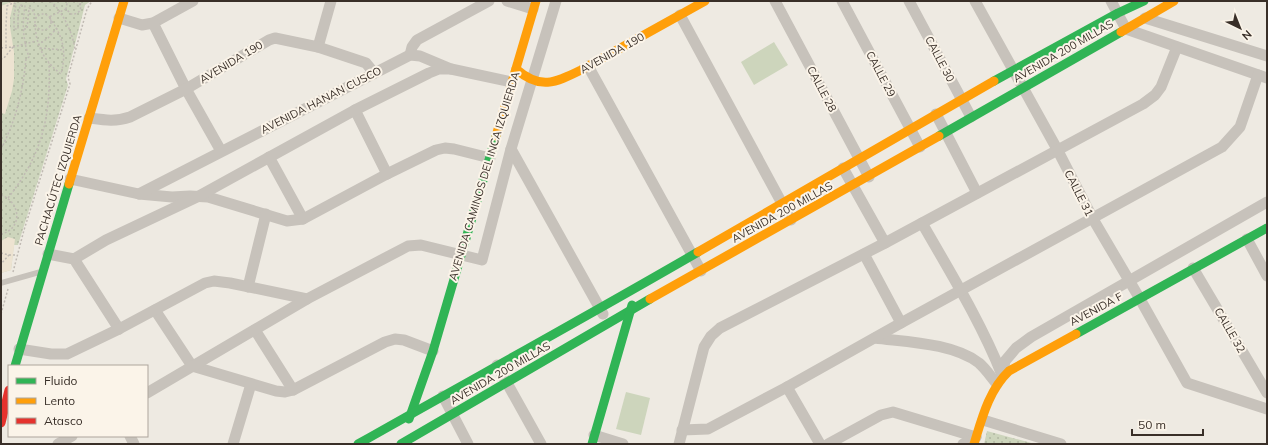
<svg xmlns="http://www.w3.org/2000/svg" width="1268" height="445" font-family="Mulish,sans-serif">
<style>
.grass{fill:#cdd5bc}
.park{fill:url(#park-dots)}
.plaza{fill:#ede3d1}
.lines{fill:none;stroke-linecap:round;stroke-linejoin:round}
.path{stroke:#c0bab3;stroke-width:1.5;stroke-dasharray:2 2;stroke-linecap:butt}
.lane{stroke:#c7c2bb;stroke-width:5.5}
.street{stroke:#c7c2bb;stroke-width:11}
.fast{stroke:#30b455;stroke-width:9}
.slow{stroke:#ff9f0a;stroke-width:9}
.jam{stroke:#e5322d;stroke-width:9}
.labels{text-anchor:middle;dominant-baseline:central;stroke-width:4;stroke-linejoin:round;paint-order:stroke}
.street-label{font-size:11px;fill:#392f28;stroke:#fbf4e9}
</style>
<defs>
<pattern id="park-dots" width="8" height="8" patternUnits="userSpaceOnUse"><rect width="8" height="8" fill="#cdd5bc"/><path d="M2 2h.1M6 6h.1" fill="none" stroke="#b1b7a2" stroke-width="1.8" stroke-linecap="round"/></pattern>
</defs>
<rect width="100%" height="100%" fill="#eeeae2"/>
<!-- grass -->
<g class="grass">
<path d="M774,42L788,65L754,85L741,62Z"/>
<path d="M626,392L650,398L641,435L616,429Z"/>
</g>
<!-- park -->
<g class="park">
<path d="M1,1H91L85,5L66,79L68,85L18,245H14L11,270L1,273Z"/>
<path d="M987,431L1035,444H984Z"/>
</g>
<!-- plaza -->
<g class="plaza">
<path d="M14,1L10,18V27L14,52V79L12,91L5,114L1,113V6Z"/>
<path d="M8,237L15,239L11,270L1,273V241Z"/>
</g>
<g class="lines">
<!-- path -->
<g class="path">
<path d="M51,1C64,15 72,31 75,49"/>
<path d="M70,1L67,3L66,9L71,14C80,15 84,7 77,1"/>
<path d="M80,5L82,1"/>
<circle cx="43" cy="22" r="8"/>
<path d="M35,24C36,46 44,61 61,74C67,51 63,36 49,17L66,9"/>
<path d="M24,29H27L29,8L32,9L36,18"/>
<path d="M38,45L48,38L57,28"/>
<path d="M13,47L36,41"/>
<path d="M1,48L13,47L4,58L1,59"/>
<path d="M40,48L64,50"/>
<path d="M1,149C16,120 23,91 26,59L29,57C23,40 22,24 25,6L20,5L18,17V29H14V17L16,4L13,3L7,6L6,26V48"/>
<path d="M1,195C21,202 23,229 1,234"/>
<path d="M8,198C42,155 51,117 49,63"/>
<path d="M1,253L9,255L1,264"/>
<path d="M9,255H17"/>
<path d="M13,272L24,230L70,84L68,77L87,9L92,1"/>
<path d="M1,314L8,289"/>
</g>
<!-- lane -->
<path class="lane" d="M1,283L40,272"/>
<!-- street -->
<g class="street">
<path d="M507,1L533,9"/>
<path d="M775,1L869,177"/>
<path d="M842,1L920,147"/>
<path d="M909,1L971,117"/>
<path d="M975,1L1057,149L1093,219L1140,299L1187,383L1267,409"/>
<path d="M1111,1L1126,29L1267,78"/>
<path d="M680,15L791,220"/>
<path d="M119,18L142,25L153,23L193,1"/>
<path d="M1145,18L1267,56"/>
<path d="M153,23L186,89L221,151"/>
<path d="M318,47L331,1"/>
<path d="M410,55L412,47L417,40L489,1"/>
<path d="M588,66L701,271"/>
<path d="M355,110L387,174"/>
<path d="M936,114L977,193"/>
<path d="M89,118C104,120 116,122 130,117L186,89L269,40L275,38L318,47L366,63L374,73"/>
<path d="M511,149L603,314"/>
<path d="M269,157L303,219"/>
<path d="M843,168L885,243"/>
<path d="M70,179L139,194L172,197L190,196L208,197L287,221L303,219L387,174L436,150L445,148L454,149L490,158"/>
<path d="M139,194L410,55L420,56L451,69L512,82"/>
<path d="M922,223C950,272 981,322 1002,375"/>
<path d="M1247,239L1267,276"/>
<path d="M48,254L74,259L119,329"/>
<path d="M864,254L901,323"/>
<path d="M74,259L106,240L197,197L355,110L429,73L439,69H451"/>
<path d="M1193,268L1267,393"/>
<path d="M248,287L266,214"/>
<path d="M155,310L192,366L276,391L285,392L293,390L385,342L395,339L404,340L433,351"/>
<path d="M255,330L293,390"/>
<path d="M875,338C906,342 953,343 979,363C986,369 991,377 997,384"/>
<path d="M19,349L51,354H67L119,329L205,283L214,281L230,283L307,299"/>
<path d="M497,365L541,444"/>
<path d="M1002,375L1005,361L1016,348L1031,337L1267,202"/>
<path d="M787,387L820,444"/>
<path d="M147,393L307,299L408,246L421,245L482,260L511,149L556,1"/>
<path d="M443,396L468,444"/>
<path d="M983,420L1061,444"/>
<path d="M682,430L708,429L787,387L901,323L1222,147L1240,127L1258,75"/>
<path d="M594,435L623,444"/>
<path d="M130,436L134,444"/>
<path d="M58,444L72,436"/>
<path d="M233,444L251,384"/>
<path d="M679,444L704,347L711,336L720,328L885,243L1143,104L1155,95L1161,87L1177,47"/>
<path d="M828,444L881,415L893,412L976,437"/>
<path d="M963,444L976,437"/>
</g>
<!-- fast -->
<g class="fast">
<path d="M994,81L1118,13L1144,1"/>
<path d="M939,136L1121,32"/>
<path d="M1076,334L1267,228"/>
<path d="M15,366L69,184"/>
<path d="M409,419L433,351L496,136"/>
<path d="M358,444C471,380 586,317 698,252"/>
<path d="M401,444L650,299"/>
<path d="M592,444L632,305"/>
</g>
<!-- slow -->
<g class="slow">
<path d="M1121,32L1174,1"/>
<path d="M516,69C540,90 555,83 581,70L705,1"/>
<path d="M496,136L536,1"/>
<path d="M69,184L124,1"/>
<path d="M698,252L994,81"/>
<path d="M650,299L939,136"/>
<path d="M974,444C982,418 989,390 1009,371L1076,334"/>
</g>
<!-- jam -->
<path class="jam" d="M1,423L9,390"/>
</g>
<g class="labels">
<!-- street labels -->
<g class="street-label">
<text transform="translate(1063 51) rotate(-30)">AVENIDA 200 MILLAS</text>
<text transform="translate(612 53) rotate(-29)">AVENIDA 190</text>
<text transform="translate(940 59) rotate(62)">CALLE 30</text>
<text transform="translate(231 62) rotate(-31)">AVENIDA 190</text>
<text transform="translate(881 74) rotate(62)">CALLE 29</text>
<text transform="translate(822 89) rotate(62)">CALLE 28</text>
<text transform="translate(321 100) rotate(-27)">AVENIDA HANAN CUSCO</text>
<text transform="translate(484 176) rotate(-73)">AVENIDA CAMINOS DEL INCA IZQUIERDA</text>
<text transform="translate(58 180) rotate(-73)">PACHACÚTEC IZQUIERDA</text>
<text transform="translate(1079 193) rotate(63)">CALLE 31</text>
<text transform="translate(782 212) rotate(-29)">AVENIDA 200 MILLAS</text>
<text transform="translate(1096 309) rotate(-28)">AVENIDA F</text>
<text transform="translate(1230 330) rotate(60)">CALLE 32</text>
<text transform="translate(500 373) rotate(-30)">AVENIDA 200 MILLAS</text>
</g>
</g>
<!-- border -->
<rect width="1268" height="445" fill="none" stroke="#392f28" stroke-width="4"/>
<!-- legend -->
<rect x="8" y="365" width="140" height="72" fill="#fbf4e9" stroke="#ada59c"/>
<rect x="16" y="378" width="20" height="6" fill="#30b455" stroke="#ada59c"/>
<text x="44" y="385" font-size="12" fill="#392f28">Fluido</text>
<rect x="16" y="398" width="20" height="6" fill="#ff9f0a" stroke="#ada59c"/>
<text x="44" y="405" font-size="12" fill="#392f28">Lento</text>
<rect x="16" y="418" width="20" height="6" fill="#e5322d" stroke="#ada59c"/>
<text x="44" y="425" font-size="12" fill="#392f28">Atasco</text>
<!-- north arrow -->
<g transform="translate(1240 28) rotate(137)" stroke="#fbf4e9" stroke-width="3" paint-order="stroke">
<path d="M0-3L7 15L0 10L-7 15Z" fill="#392f28"/>
<text y="-6" font-size="11" font-weight="bold" text-anchor="middle" fill="#392f28">N</text>
</g>
<!-- scale -->
<path d="M1132 429v6h71v-6" fill="none" stroke="#392f28" stroke-width="2"/>
<text x="1138" y="429" font-size="12" fill="#392f28" stroke="#fbf4e9" stroke-width="3" paint-order="stroke">50 m</text>
</svg>
